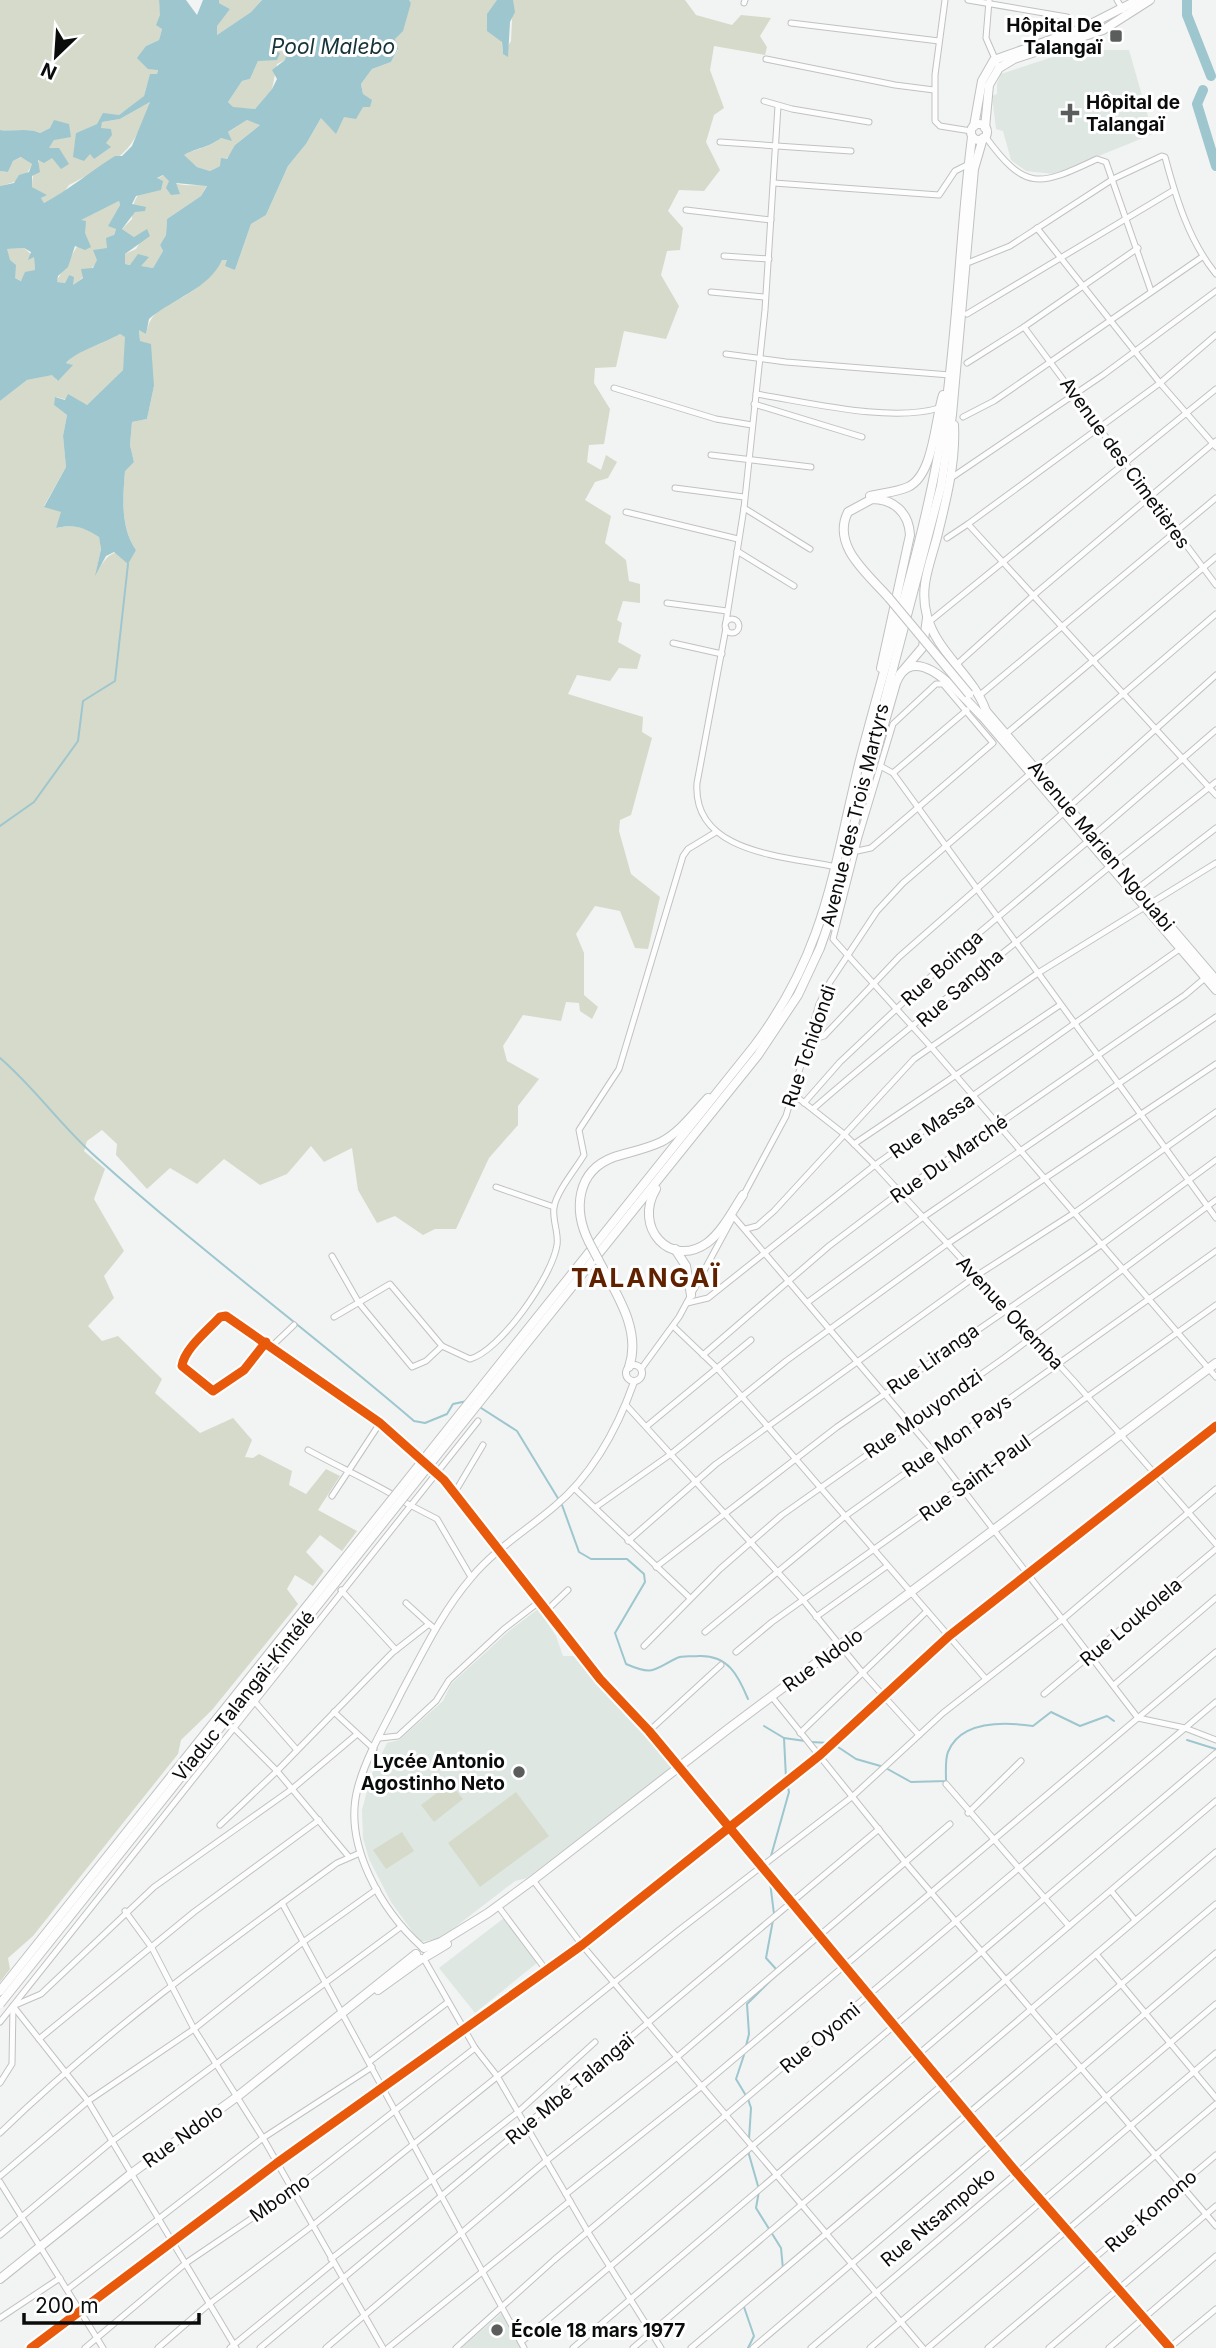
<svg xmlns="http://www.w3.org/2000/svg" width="1216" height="2348" font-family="Inter,sans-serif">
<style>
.built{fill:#dee7e2}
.green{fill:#d6daca}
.water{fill:#9dc6ce;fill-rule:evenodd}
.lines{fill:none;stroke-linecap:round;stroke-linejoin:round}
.stream{stroke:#9dc6ce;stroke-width:2}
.river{stroke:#9dc6ce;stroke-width:10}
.minor-casing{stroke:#c0c2c1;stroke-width:7}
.tertiary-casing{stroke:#c0c2c1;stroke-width:8}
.primary-casing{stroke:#c0c2c1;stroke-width:10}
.trunk-casing{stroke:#c0c2c1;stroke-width:10}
.minor{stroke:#fdfdfd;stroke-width:5}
.tertiary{stroke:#fdfdfd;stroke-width:6}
.primary{stroke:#fdfdfd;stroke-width:8}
.trunk{stroke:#fdfdfd;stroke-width:8}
.trunk-bridge-casing{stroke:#c0c2c1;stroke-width:10;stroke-linecap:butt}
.trunk-bridge{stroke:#fdfdfd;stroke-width:8}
.cycleway-casing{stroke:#fff;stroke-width:13}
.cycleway{stroke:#e8590c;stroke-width:9}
.poi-dot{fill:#5b5d5c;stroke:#fff;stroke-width:2.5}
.labels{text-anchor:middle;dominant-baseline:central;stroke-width:6;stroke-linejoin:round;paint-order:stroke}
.poi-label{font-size:19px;font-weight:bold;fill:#0a0c0b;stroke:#fff;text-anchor:end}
.street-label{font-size:19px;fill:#0a0c0b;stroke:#fff}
.water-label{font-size:21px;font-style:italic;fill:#163339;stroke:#fff}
.district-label{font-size:26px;font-weight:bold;letter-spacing:2px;fill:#602101;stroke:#fff}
</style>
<rect width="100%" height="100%" fill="#f1f4f2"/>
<!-- built -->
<g class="built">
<path d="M1074,50H1129L1153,134L1054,174L1026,171L1011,160L1003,131L996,129L992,96L997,94V84L1001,74Z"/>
<path d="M538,1609L556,1636L563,1656H576L645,1732L672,1767L527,1878L515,1881L441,1938L420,1942L391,1902L369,1859L363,1838L362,1810L371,1776L387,1743L399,1740L443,1701L451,1684L509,1631Z"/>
<path d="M504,1918L538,1962L475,2013L439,1968Z"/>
<path d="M503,2312L522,2348H461Z"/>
</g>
<!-- green -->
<g class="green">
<path d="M0,0H159L162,29L159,40L146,46L158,69L157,74L150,75L144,96L133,105L119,115L76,133L94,159L106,143L100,128L102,122L120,119L150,102C132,158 118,159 69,185L64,192L44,203L41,198L46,195L32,187C33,162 42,159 54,140L50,128L40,133C28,127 13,132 0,130Z"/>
<path d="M219,0H262L251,12L217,35L216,26L230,9L219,3Z"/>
<path d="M409,0H497L503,54L511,41L513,0H685L696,15L732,25L741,15L771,18L760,36L767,47L765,55L714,46L710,70L724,108L714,115L706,142L720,170L704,191L679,190L668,211L683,228L680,250L667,251L661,275L679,306L666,339L624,331L616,367L595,368L594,383L610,409L604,444L589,445L587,462L601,470L606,455L617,462L608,478L595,482L585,500L611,516L605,543L626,560L629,581L640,584V603L623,601L617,620L622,623L618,642L641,655L637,669L619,668L610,681L577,675L568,694L643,717L642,732L652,738L631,815L620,820L619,831L631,874L660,897L648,949L635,948L620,911L595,906L576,934L584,953V995L598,1007L592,1019L580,1011L579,1003L566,1002L561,1021L523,1015L503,1046L507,1061L539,1079L518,1106V1125L489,1158L456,1229H435L423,1235L395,1216L377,1223L358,1190L352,1148L324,1162L311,1146L287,1174L260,1185L224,1159L197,1184L170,1168L147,1189L116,1155L117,1144L102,1130L87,1141L84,1151L105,1169L94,1199L124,1251L104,1276L114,1298L88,1326L102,1341L118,1336L162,1379L155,1393L200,1433L233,1418L252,1440L245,1457L253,1458L259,1454L292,1471L289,1485L306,1494L326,1469L340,1476L318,1510L357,1531L342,1551L320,1535L306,1552L324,1571L313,1586L295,1575L287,1589L298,1604L212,1710L181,1740L178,1754L33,1936L8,1958L10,1969L0,1982V401L27,380L53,374L57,381L72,365L66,363C78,349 104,344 120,334L126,337L123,370L87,405L56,397L54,405L67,415L63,436L66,467L44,506L62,512L56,528C74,524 84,527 99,537L101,548L96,573C110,552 110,552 136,550C120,527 123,497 125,470L134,462L130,445L132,422L147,419L154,386L140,341L139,329L146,334C152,302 176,306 196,288C205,280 213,269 222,260H227L235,270L251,224L266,215L288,166L306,144L321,118L344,117L363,94L361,84L372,69L391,62L398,50L395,39L411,3Z"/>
<path d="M280,42L287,48L285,60L277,64L272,89L255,109L233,108L228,102L242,81L250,79L258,61L274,52Z"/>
<path d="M247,120L261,124L235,145V149L220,166L210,171L197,167L183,155C198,148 208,148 221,138L231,140L227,133Z"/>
<path d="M22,157L32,164C27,178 14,183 0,186V171L8,172L13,161Z"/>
<path d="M164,175C174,188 192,185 207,185L201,196L167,219L166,235L160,245L163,251L153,268L124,264L125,254L136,249L147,230L134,237L122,229L132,219C131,197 144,185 164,175Z"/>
<path d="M119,201L120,205L109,225L116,229C109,251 91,272 72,286L69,275L65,283L56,282L85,233L80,220Z"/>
<path d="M24,248L34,257L35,270L22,281L15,278L6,249Z"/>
<path d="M450,1783L463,1799L434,1822L421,1805Z"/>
<path d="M516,1792L549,1836L480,1887L448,1843Z"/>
<path d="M402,1832L414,1851L386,1869L373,1850Z"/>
</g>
<!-- water -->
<g class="water">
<path d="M159,0H186L197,15L203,0H219V3L230,9L217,26V35L251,12L262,0H409L411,3L403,31L395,39L398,49L391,62L372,69L361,84L363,94L372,100L370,107H363L356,119L344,117L336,134L321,118L306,144L288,166L266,215L251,224L235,270L225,266L227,260H222C209,289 172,299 149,319L146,334L139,330L140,341L151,344L154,386L147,419L132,422L130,445L134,462L125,471C123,497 120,527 136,550L128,564L114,552L106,556L95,576L101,549L99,537C83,527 74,524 56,528L61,512L44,507L66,467L63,436L67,415L54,405L55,397L65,400L68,394L87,405L123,370L125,337L120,334C105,343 76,351 66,363L73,365L58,381L52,375L27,380L0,401V186L14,183L19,175L29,172L32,164L21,157L13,161L8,172L0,171V130C13,132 28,127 40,133L50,128L54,120L69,124L71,137L54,140L49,148H59L69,164L61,169L52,158L44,163L38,160L40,172L32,176V187L47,195L41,198L44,203C69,190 91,171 115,156H122L132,146L150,102L120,119L102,122L101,128L111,129L112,135L106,143L111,147L94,159L90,154L84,161L73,157L76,133L97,124L103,113L119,115L144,96L150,74H157L158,70L148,69L137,58L146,46L159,40L162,29L156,25L160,15ZM280,42L287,48L285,60L272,70L277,79L272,89L255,109L233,107L228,102L242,81L250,79L258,61L277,60L280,53L274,51ZM247,120L260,125L235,145L227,159L221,158L220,166L210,171L197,167L184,155C198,147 206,149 221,138L232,141L228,132ZM163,175L169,181L166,188L171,195L180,194L176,183L207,186L201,196L167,219L166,235L160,245L163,251L153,268L141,266L149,257L138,254L130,265L125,264V254L150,236L147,229L134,237L122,229L135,212L145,211L146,207L132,204L136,196L161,190L163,181L157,178ZM119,201L120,205L108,226L116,229L114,235L106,238L107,248L93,250L97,260L93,268L81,269L83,278L73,285L74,277L69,275L65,283L57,282L58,276L68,267L75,246L85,250L91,247L85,233L86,221L81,220ZM24,248L31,252L28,260L34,257L35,270L25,272L21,281L15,278L16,265L10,260L7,249Z"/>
<path d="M497,0H513L515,12L510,22L508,57L503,54L502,42L487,31V14Z"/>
</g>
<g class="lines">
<!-- stream -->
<g class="stream">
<path d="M0,826L34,802L78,741L83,701L115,681L128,564"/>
<path d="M0,1058C35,1088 61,1126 96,1157C198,1249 309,1331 414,1421L425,1423L447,1414L453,1404L467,1401"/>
<path d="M478,1406L517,1431L559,1500"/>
<path d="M562,1505L579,1552L591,1559H627L644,1574L645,1582L615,1633L626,1664C654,1676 652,1670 677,1658C682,1655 692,1657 699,1656C728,1655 738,1675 748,1699"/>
<path d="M764,1726L784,1738L805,1741"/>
<path d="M784,1738L786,1778"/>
<path d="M1187,1740L1216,1749"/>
<path d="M811,1742L830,1743"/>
<path d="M835,1745L856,1759L884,1767L911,1782L946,1781C946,1773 945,1759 948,1752C961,1720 1005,1722 1033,1726L1051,1712L1080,1726L1107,1716L1114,1721"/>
<path d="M771,1856L789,1792L787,1783"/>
<path d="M770,1882L774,1914"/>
<path d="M773,1920L766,1958L776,1969"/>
<path d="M746,2046L749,2034L747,2004L777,1974"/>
<path d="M744,2055L736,2079L745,2094"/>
<path d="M748,2099L751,2108L749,2139"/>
<path d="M748,2151L758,2186"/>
<path d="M759,2191L756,2208L781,2248L783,2269"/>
<path d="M744,2307L754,2336L748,2348"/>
</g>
<!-- river -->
<g class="river">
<path d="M1187,0V15L1211,76"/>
<path d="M1203,90L1197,104L1216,166"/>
</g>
<!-- minor casing -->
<g class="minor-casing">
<g id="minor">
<path d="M945,0L935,75V121L940,126L971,131"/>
<path d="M968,0L1067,17"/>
<path d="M1117,0L1123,10"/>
<path d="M989,1L986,38L999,68"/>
<path d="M744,3L745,0"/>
<path d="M791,23L939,41"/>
<path d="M766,59L895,85L934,90"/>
<path d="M764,101L792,109L869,122"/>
<path d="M985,136C1025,191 1038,187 1097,159L1106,162L1151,291"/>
<path d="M720,142L851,151"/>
<path d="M774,183L939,195L955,171L971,163"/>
<path d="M686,210L771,220"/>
<path d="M1037,228L1160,383L1216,447"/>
<path d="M724,256L769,259"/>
<path d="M970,262L1010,246L1113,179L1162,156L1165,157C1176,198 1189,241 1216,274"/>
<path d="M711,292L765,297"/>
<path d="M967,314L1174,190"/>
<path d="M1024,327L1216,585"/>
<path d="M726,354L786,362L950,375"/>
<path d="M967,363L1024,327L1138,248"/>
<path d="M614,388L716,419L752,425"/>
<path d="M756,394C807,402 891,423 939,408"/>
<path d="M754,404L862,437"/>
<path d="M963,417L994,401L1202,257"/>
<path d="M711,455L811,467"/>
<path d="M951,478L1103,375L1216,291"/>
<path d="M675,488L744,497"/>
<path d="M744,508L810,549"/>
<path d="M626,512L738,539"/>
<path d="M968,524L1160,383L1216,335"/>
<path d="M947,538L968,524L1216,795"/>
<path d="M737,551L794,586"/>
<path d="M667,603L727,611"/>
<circle cx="732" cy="626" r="7"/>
<path d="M726,622L744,508L765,310L778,106"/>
<path d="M929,622L1216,389"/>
<path d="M726,628L697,783C692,854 786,856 836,867"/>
<path d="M673,643L722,654"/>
<path d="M956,665L1035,594L1216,441"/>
<path d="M980,695L1216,498"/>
<path d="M1006,734L1216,557"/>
<path d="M882,767L893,773L1216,1218"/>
<path d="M893,773L967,710"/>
<path d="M1069,807L1216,675"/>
<path d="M1093,836L1216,730"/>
<path d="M857,851L871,848L993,743L943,684H936L893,724L859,837L833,939L932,1048L1216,1377"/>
<path d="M1115,862L1216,782"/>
<path d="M1137,889L1216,828"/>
<path d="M808,1041L824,1036L899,957L1062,814"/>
<path d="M793,1094L844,1134L875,1165L1073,1380L1216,1544"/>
<path d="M804,1103L840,1062L960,949L1087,842"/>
<path d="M813,1109C909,1025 1010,949 1108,868"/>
<path d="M854,1144L1060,1005"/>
<path d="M496,1187L554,1207"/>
<path d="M742,1198L786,1116L819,1004L830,982L877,911L903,883L1216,614"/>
<path d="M733,1216L934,1452L1138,1718L1185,1728L1216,1740"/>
<path d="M746,1229L757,1226L774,1211L914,1059L1038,973L1216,863"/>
<path d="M332,1256L359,1303L412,1367L426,1361L442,1346"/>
<path d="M808,1302L922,1218L1216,1017"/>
<path d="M687,1303L708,1298L875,1165L1181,948"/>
<path d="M334,1317L390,1284L442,1346L470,1359C500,1351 552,1277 557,1245C559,1233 552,1220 554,1207C557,1191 575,1170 584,1155L579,1130L619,1069L683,856L688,849L716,832"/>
<path d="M673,1326L718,1369L985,1678"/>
<path d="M266,1342L244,1370L213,1391L182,1366C184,1349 209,1329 220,1317L226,1316L380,1423L444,1480L600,1679L649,1731L1017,2173L1170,2348"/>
<path d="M272,1346L294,1325"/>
<path d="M703,1355L829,1246L899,1193L1185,995L1205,978"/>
<path d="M641,1369L679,1317L732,1219"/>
<path d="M626,1405L803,1600L861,1671L919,1735"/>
<path d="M647,1426L751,1340"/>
<path d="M308,1450C337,1466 366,1479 395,1496"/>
<path d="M574,1488L690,1598"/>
<path d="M455,1492L483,1445"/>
<path d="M332,1496L380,1423"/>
<path d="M406,1503L437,1519L471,1577"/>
<path d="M596,1507L671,1454L786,1361L947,1244L1216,1064"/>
<path d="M628,1541L716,1464L976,1276L1074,1213L1216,1112"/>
<path d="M656,1567L837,1427L1101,1245L1216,1160"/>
<path d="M341,1590L396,1650"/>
<path d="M406,1603L429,1624"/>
<path d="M546,1611L568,1590"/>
<path d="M816,1617L887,1566"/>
<path d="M705,1632L844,1517L1216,1251"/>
<path d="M644,1646L720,1569L782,1515L1004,1358L1216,1200"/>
<path d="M736,1652L772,1622L1216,1305"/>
<path d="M1114,1685L1216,1598"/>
<path d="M1044,1694L1216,1549"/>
<path d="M772,1697L905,1862L1216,2226"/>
<path d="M254,1701L297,1750"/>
<path d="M334,1712L374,1749"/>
<path d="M233,1727L277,1771L349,1857"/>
<path d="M649,1731L721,1665"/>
<path d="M800,1733L927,1611"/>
<path d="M380,1738L398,1736L436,1701L449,1680L504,1629L539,1602"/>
<path d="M946,1784L1069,1926"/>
<path d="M968,1813L1021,1761"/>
<path d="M220,1825L277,1771L392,1653L429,1624L435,1629"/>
<path d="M533,1880L582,1945L923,2348"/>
<path d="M1112,1892L1135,1920"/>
<path d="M282,1903L524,2348"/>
<path d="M498,1906L546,1970"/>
<path d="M125,1911L152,1948L194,2029L263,2138L383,2348"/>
<path d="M1096,1954L1216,2098"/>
<path d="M424,1959L475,2048L497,2076L588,2232L661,2348"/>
<path d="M13,2006L88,2101L236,2348"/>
<path d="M0,2022L478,1421"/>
<path d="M39,2039L194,1912L319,1820"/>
<path d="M369,2062L448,2002"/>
<path d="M0,2083L12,2064L13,2006L41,1994L154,1887L292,1789L356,1735"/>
<path d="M0,2133C104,2032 220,1948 337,1863L360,1853"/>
<path d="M0,2176L88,2101L194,2029L303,1942L377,1889"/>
<path d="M0,2182L103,2348"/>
<path d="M566,2194L702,2086L1216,1652"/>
<path d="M0,2235L111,2142L402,1926"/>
<path d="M331,2259L518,2112L595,2042"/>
<path d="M68,2289L263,2138L372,2067"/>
<path d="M0,2318L60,2278"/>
<path d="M521,2342L1216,1753"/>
<path d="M31,2348L277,2163L582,1945L820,1755L949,1636L1216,1426"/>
<path d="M85,2348L186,2263L292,2191L475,2048"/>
<path d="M158,2348L209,2304L312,2226L678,1931L853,1796L943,1713L1063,1619L1216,1489"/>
<path d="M230,2348L333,2263"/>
<path d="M260,2348L879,1829"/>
<path d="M326,2348L546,2161L676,2058L950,1824"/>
<path d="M388,2348L570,2201"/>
<path d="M456,2348L554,2260L1216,1702"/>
<path d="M573,2348L1216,1801"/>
<path d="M633,2348L1216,1852"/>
<path d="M691,2348L1216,1904"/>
<path d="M753,2348L1216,1953"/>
<path d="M811,2348L1216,2004"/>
<path d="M870,2348L1216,2053"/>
<path d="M928,2348L1216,2104"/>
<path d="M988,2348L1216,2155"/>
<path d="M1049,2348L1216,2206"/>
<path d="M1109,2348L1216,2256"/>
<path d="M1169,2348L1216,2309"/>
</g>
</g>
<!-- tertiary casing -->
<g class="tertiary-casing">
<g id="tertiary">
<circle cx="634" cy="1373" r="8"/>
<path d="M422,1947C382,1911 342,1844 358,1787C367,1754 387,1722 402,1691C423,1652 442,1612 471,1578C495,1549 527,1530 555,1506C593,1474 618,1427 634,1382"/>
</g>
</g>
<!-- primary casing -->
<g class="primary-casing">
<g id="primary">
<path d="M974,126L982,81L994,60L1081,29L1138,0"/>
<path d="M985,128L989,85L999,68L1014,59L1103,30L1150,0"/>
<path d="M986,711L1216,980"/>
<path d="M982,716L1216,990"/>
<path d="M424,1948L441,1942L488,1913L533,1880L728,1729L1216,1363"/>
<path d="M427,1956L447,1944"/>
<path d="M378,1990L421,1959"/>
<path d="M0,2279L132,2173L238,2096L416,1954"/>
</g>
</g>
<!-- trunk casing -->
<g class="trunk-casing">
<g id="trunk">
<circle cx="979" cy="132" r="8"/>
<path d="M954,425C956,462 946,501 937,537C930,564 919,587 927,616C937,653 974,676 986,711"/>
<path d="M870,496C883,493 897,492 908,487C934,475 935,419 943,395"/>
<path d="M881,668L910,535C909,513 894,499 872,499L848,512C831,546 868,574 889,598"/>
<path d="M900,674L923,647L927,618"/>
<path d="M869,777L896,683C915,636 964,699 982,716"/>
<path d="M656,1189C633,1227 670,1269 707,1243C722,1232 733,1210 743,1195"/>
<path d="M589,1242C573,1210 576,1171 614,1157C630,1152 646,1149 661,1142C680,1132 693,1114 708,1098"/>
<path d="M675,1249L686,1266L691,1295"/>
<path d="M598,1259C615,1292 642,1329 629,1367"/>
<path d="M483,1385L755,1045C826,950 833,870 860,760C889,647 926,537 944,421C958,327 960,231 972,137"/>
<path d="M489,1390L758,1055L798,995L820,948L836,902L869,760L941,486L952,415L974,169L983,138"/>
</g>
</g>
<!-- minor -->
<use href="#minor" class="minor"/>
<!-- tertiary -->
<use href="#tertiary" class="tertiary"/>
<!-- primary -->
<use href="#primary" class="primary"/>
<!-- trunk -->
<use href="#trunk" class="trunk"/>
<!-- trunk-bridge casing -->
<g class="trunk-bridge-casing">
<g id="trunk-bridge">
<path d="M889,598L969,694"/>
<path d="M589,1242L598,1259"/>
<path d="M0,1991L483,1385"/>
<path d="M0,2004L489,1390"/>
</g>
</g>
<!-- trunk-bridge -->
<use href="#trunk-bridge" class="trunk-bridge"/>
<!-- cycleway casing -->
<g class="cycleway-casing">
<g id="cycleway">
<path d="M266,1342L244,1370L213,1391L182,1366C184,1349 209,1329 220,1317L226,1316L380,1423L444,1480L600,1679L649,1731L1017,2173L1170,2348"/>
<path d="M31,2348L277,2163L582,1945L820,1755L949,1636L1216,1426"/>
</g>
</g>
<!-- cycleway -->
<use href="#cycleway" class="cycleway"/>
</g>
<!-- markers -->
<g class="poi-dot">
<rect x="1109" y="29" width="14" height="14" rx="3.5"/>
<path d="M1066.5 102.5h7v7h7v7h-7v7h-7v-7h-7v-7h7z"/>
<circle cx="519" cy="1772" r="7"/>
<circle cx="497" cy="2330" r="7"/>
</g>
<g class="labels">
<!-- poi labels -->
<g class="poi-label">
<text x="1102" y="25">Hôpital De<tspan x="1102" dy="22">Talangaï</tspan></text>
<text x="1086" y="102" text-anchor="start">Hôpital de<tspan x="1086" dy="22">Talangaï</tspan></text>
<text x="505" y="1761">Lycée Antonio<tspan x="505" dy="22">Agostinho Neto</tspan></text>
<text x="511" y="2330" text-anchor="start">École 18 mars 1977</text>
</g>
<!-- street labels -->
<g class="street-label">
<text transform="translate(1125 463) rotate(54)">Avenue des Cimetières</text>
<text transform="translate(855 815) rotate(-76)">Avenue des Trois Martyrs</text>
<text transform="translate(1101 846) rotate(50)">Avenue Marien Ngouabi</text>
<text transform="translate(942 968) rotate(-42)">Rue Boinga</text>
<text transform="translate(960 988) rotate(-41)">Rue Sangha</text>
<text transform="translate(809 1046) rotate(-71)">Rue Tchidondi</text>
<text transform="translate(932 1126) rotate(-35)">Rue Massa</text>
<text transform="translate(949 1159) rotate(-35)">Rue Du Marché</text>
<text transform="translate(1010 1313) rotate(47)">Avenue Okemba</text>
<text transform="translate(933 1359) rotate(-35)">Rue Liranga</text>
<text transform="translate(923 1414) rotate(-35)">Rue Mouyondzi</text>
<text transform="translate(957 1436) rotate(-35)">Rue Mon Pays</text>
<text transform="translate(975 1478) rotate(-36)">Rue Saint-Paul</text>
<text transform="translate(1131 1622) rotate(-40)">Rue Loukolela</text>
<text transform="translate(823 1660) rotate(-36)">Rue Ndolo</text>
<text transform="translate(244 1696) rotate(-51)">Viaduc Talangaï-Kintélé</text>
<text transform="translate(820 2038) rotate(-40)">Rue Oyomi</text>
<text transform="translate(570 2089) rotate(-40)">Rue Mbé Talangaï</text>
<text transform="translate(183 2136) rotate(-36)">Rue Ndolo</text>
<text transform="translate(280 2198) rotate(-35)">Mbomo</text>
<text transform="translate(1151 2211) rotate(-41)">Rue Komono</text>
<text transform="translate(938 2217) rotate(-40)">Rue Ntsampoko</text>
</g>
<!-- water labels -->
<g class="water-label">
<text x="333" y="46">Pool Malebo</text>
</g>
<!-- district labels -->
<g class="district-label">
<text x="646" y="1277">TALANGAÏ</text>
</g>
</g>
<!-- north arrow -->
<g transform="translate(56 56) rotate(205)" stroke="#ffffff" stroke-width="5" paint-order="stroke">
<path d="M0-5L12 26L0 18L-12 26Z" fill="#0a0c0b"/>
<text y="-10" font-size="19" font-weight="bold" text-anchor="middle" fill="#0a0c0b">N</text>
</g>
<!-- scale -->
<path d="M24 2313v10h175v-10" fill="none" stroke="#0a0c0b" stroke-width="3.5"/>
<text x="35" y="2313" font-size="21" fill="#0a0c0b" stroke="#ffffff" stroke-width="5" paint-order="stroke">200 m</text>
</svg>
